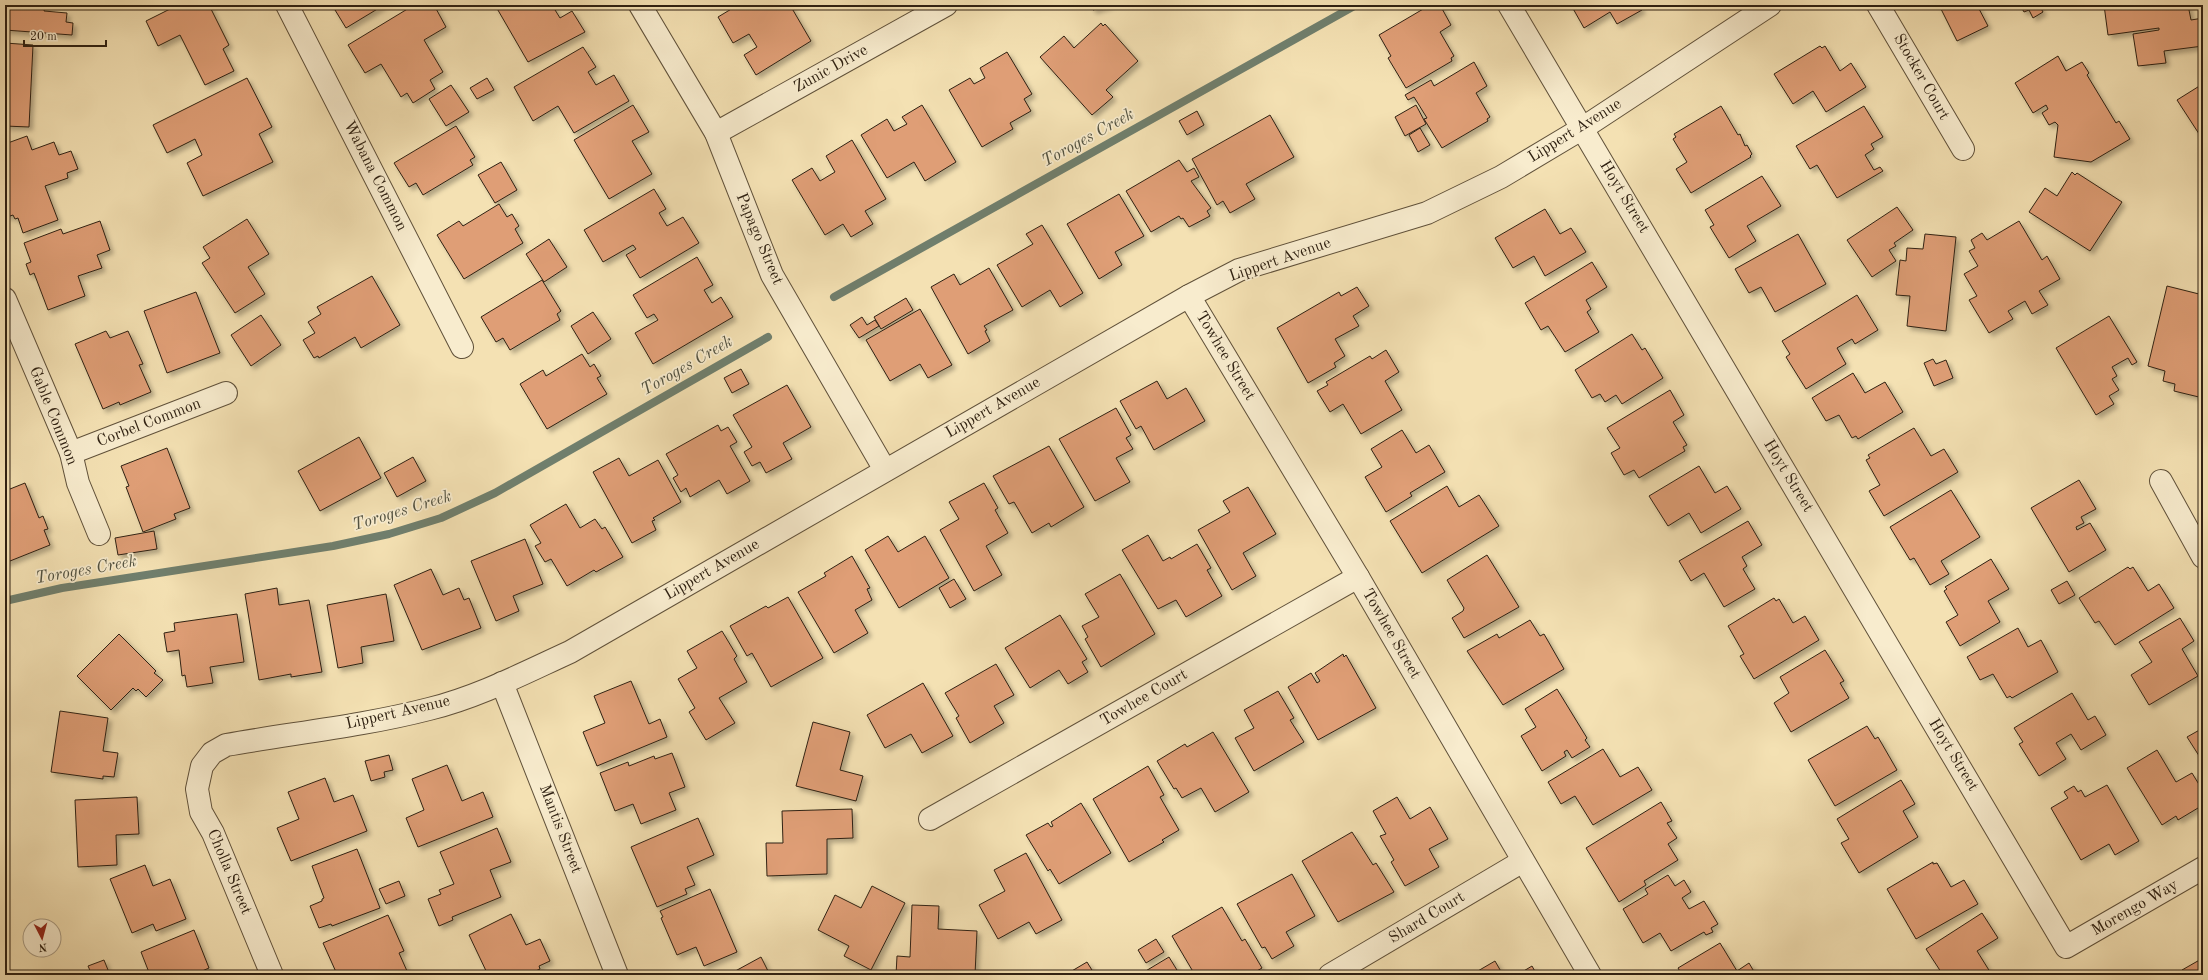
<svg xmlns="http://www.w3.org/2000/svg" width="2208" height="980" font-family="'Old Standard TT',serif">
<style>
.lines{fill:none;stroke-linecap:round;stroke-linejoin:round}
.stream{stroke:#707f6d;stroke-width:8}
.building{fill:#df9e76;stroke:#2f2112;filter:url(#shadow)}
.minor-casing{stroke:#60513a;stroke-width:24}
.minor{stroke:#f8ecce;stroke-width:22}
.labels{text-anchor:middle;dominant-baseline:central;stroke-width:3.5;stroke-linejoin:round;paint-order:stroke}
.street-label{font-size:16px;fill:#2f2112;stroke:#f8ecce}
.water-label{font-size:17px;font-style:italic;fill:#50503f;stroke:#f8ecce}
</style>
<defs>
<filter id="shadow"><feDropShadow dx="3.5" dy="3.5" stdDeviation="2" flood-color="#0004"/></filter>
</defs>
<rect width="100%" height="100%" fill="#f4e1b3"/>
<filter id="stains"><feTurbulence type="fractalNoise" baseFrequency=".005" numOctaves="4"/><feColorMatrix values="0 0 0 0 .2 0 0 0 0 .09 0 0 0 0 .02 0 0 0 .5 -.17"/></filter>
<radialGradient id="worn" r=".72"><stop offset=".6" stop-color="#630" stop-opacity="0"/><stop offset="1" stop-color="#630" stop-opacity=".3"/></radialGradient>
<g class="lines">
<!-- stream -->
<g class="stream">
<path d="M834,297L1356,5"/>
<path d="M5,601L62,588L333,546L389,534L441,518L495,493L768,337"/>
</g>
</g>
<!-- building -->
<g class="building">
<path d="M5,5H45L44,11L67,13L66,22L73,23L72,35L5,30Z"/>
<path d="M178,5H209L229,45L223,49L234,71L205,85L180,35L158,46L146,21Z"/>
<path d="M332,5H384L346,28Z"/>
<path d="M414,5H434L446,27L424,40L443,72L430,80L435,89L413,103L407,93L401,97L381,64L365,73L348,45Z"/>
<path d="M495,5H552L560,18L572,11L585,32L528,62Z"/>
<path d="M738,5H790L811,41L756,75L744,55L757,47L749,34L733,43L718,17Z"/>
<path d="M1091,5H1110L1093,10Z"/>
<path d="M1430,5H1440L1451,25L1440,32L1454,56L1451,58L1452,61L1406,88L1388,58L1391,56L1379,35Z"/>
<path d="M1571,5H1639L1642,10L1617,24L1610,12L1584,28Z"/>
<path d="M1939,5H1977L1988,26L1957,41Z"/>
<path d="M2020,5H2039L2043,12L2033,18L2029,10L2024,12Z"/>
<path d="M2104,5H2188L2191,20L2203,18V46L2164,51L2166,63L2138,66L2133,34L2159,30V28L2108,35Z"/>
<path d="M1101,23L1103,26L1105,24L1138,61L1106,90L1113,97L1092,115L1040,57L1064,36L1074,48Z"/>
<path d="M5,43L33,45L29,127L5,126Z"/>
<path d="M1820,46L1822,48L1825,46L1840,71L1851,63L1866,87L1826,112L1813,91L1793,104L1774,74Z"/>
<path d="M583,47L596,67L588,72L596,85L614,75L629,101L574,133L558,106L533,121L514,87Z"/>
<path d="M1007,52L1032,94L1024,99L1031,111L1010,123L1013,129L982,147L949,90L970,78L974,84L985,78L980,68Z"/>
<path d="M2058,56L2066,71L2082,62L2089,73L2087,75L2116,123L2119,121L2130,139L2091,162L2054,157L2058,125L2055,122L2049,125L2042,113L2048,109L2046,105L2033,113L2015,83Z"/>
<path d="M1474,62L1487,86L1476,93L1490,117L1487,119L1488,121L1442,148L1424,119L1427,118L1414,97L1408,100L1405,95L1431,80L1434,86Z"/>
<path d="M247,78L272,127L259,134L273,162L203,196L187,163L202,155L195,139L167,153L153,125Z"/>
<path d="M487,78L494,90L477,99L470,88Z"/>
<path d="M451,85L469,112L446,126L429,99Z"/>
<path d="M2201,85L2203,87V140L2177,100Z"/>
<path d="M633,105L649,132L632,141L652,174L609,199L574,140Z"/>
<path d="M922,105L956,162L925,181L914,162L887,178L861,135L887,119L894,131L907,124L902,117Z"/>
<path d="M1416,105L1426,124L1405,136L1395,117Z"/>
<path d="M1721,106L1738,135L1740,134L1745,146L1747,145L1752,154L1750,156L1751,157L1691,193L1676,169L1687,162L1673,139L1676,137L1674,134Z"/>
<path d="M1864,106L1883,137L1871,144L1874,149L1865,155L1874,170L1880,167L1883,171L1837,198L1817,165L1810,169L1796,146Z"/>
<path d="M1197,111L1204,125L1187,135L1179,121Z"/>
<path d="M1270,115L1294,157L1246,184L1255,199L1230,213L1223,201L1217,205L1192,159Z"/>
<path d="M456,126L475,157L470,160L473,165L423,195L416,183L409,187L394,163Z"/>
<path d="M1420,128L1430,145L1418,152L1409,135Z"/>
<path d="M27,136L32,150L54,142L59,155L71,151L78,169L67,173L68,178L45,186L58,220L23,233L18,218L15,219L13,215L7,217L5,211V205L9,204L5,194V144Z"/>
<path d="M852,140L886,199L865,211L873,224L851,237L843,224L825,235L792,180L812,168L820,181L835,172L826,156Z"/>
<path d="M1179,160L1187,172L1194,168L1199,177L1191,181L1211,208L1207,211L1210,216L1189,227L1183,218L1181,219L1179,216L1151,232L1126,191Z"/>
<path d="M501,162L517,190L495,203L478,175Z"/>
<path d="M2072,172L2075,175L2077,173L2122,202L2090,251L2029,212L2045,188L2057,196Z"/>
<path d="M1762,176L1781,206L1747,226L1756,241L1729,258L1710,227L1714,225L1705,210Z"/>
<path d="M654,189L666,209L659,213L667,226L683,217L699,243L640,278L626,255L636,249L633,245L603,262L584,230Z"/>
<path d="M1119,194L1144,236L1115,252L1122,265L1099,279L1067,224Z"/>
<path d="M499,204L507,217L512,214L519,226L515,229L523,243L464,279L437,235L459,221L463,226Z"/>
<path d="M1897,207L1913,230L1894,243L1896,246L1889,250L1896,261L1872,277L1847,240Z"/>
<path d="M1545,209L1560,234L1571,228L1586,252L1545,276L1534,256L1513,268L1495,238Z"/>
<path d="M247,219L269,254L248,267L265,294L235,313L202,263L210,258L203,247Z"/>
<path d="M100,221L110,250L97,255L102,268L78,276L85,296L48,310L34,273L30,275L26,264L31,262L24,243L61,229L63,234Z"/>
<path d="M2019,221L2042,260L2047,256L2060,279L2039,291L2048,305L2032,314L2025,301L2008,311L2013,319L1989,333L1969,300L1977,296L1964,274L1978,266L1969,251L1975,248L1971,240L1982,233L1987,240Z"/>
<path d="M1042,225L1083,293L1060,307L1050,290L1022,307L997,265L1033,244L1026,234Z"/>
<path d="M1798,234L1826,284L1775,312L1761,287L1749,293L1735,269Z"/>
<path d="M1925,234L1956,237L1946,331L1907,326L1910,296L1896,295L1900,260L1906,261L1907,248L1923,249Z"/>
<path d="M549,239L567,267L544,282L526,254Z"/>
<path d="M697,257L713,285L704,290L712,303L721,297L733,317L653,364L635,333L658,320L654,314L647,318L633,295Z"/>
<path d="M1592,262L1607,287L1586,300L1591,309L1587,312L1599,332L1565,352L1548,326L1541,330L1525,303Z"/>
<path d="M989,268L1013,310L984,326L987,330L985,331L990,341L968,354L931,287L954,274L960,285Z"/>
<path d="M372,276L400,325L361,348L355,337L319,358L318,356L314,358L303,340L315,333L308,322L321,314L317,307Z"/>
<path d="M542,280L561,311L557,314L560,320L510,350L503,338L496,342L481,317Z"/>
<path d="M2167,286L2203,295V398L2174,391L2175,384L2163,381L2165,371L2148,366Z"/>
<path d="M1357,287L1369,306L1353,316L1359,326L1335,339L1345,356L1334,363L1336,367L1308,383L1277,328L1339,292L1341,296Z"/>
<path d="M196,292L220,353L167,373L144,311Z"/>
<path d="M1857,295L1878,330L1855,344L1852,339L1837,348L1846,364L1806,389L1786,357L1790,354L1782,341Z"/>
<path d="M906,298L913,310L881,329L874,317Z"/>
<path d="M920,309L952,365L928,378L920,364L890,381L866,340Z"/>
<path d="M593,312L611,339L588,354L571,326Z"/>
<path d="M261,315L281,345L251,366L231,335Z"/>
<path d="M2109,316L2137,362L2132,365L2128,358L2112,367L2117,376L2112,379L2119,390L2109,396L2114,404L2096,415L2056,348Z"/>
<path d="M862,317L867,325L875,320L879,326L859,338L850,325Z"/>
<path d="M106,331L110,338L128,331L143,364L139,365L151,392L120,405L119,402L103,409L75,344Z"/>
<path d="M1632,334L1642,350L1645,348L1663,378L1622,404L1616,395L1605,402L1600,394L1592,398L1575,370Z"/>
<path d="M1386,350L1399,372L1385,381L1402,410L1361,434L1343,404L1330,412L1317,391L1328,385L1326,382L1370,356L1372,359Z"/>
<path d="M582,354L590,367L594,364L601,376L597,378L607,394L547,429L520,384L543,370L546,376Z"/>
<path d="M1933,359L1936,364L1946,360L1953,378L1934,386L1924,363Z"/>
<path d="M741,369L749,384L732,393L724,378Z"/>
<path d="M1853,373L1865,393L1885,382L1903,412L1858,439L1856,436L1852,438L1839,415L1826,421L1812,398Z"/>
<path d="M1157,381L1167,399L1186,388L1205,421L1154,450L1141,426L1136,429L1120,401Z"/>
<path d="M787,385L811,427L783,443L792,459L766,473L760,462L752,466L744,452L752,447L733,415Z"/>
<path d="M1670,390L1684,415L1673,422L1687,445L1683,447L1685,451L1639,478L1634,470L1624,475L1611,453L1620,448L1607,428Z"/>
<path d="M1116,408L1131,435L1126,438L1133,449L1116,458L1130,482L1095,501L1059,439Z"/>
<path d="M718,425L721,431L728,427L737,442L730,446L750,481L727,494L719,480L690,497L686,488L681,492L673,478L678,475L666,454Z"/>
<path d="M1914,428L1931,456L1944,449L1958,472L1884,516L1869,491L1880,485L1866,460L1870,458L1868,455Z"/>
<path d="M1402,430L1416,453L1429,445L1445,472L1410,493L1412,496L1386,512L1365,477L1382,467L1371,449Z"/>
<path d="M359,437L381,478L320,511L298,471Z"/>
<path d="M1049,446L1084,507L1051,527L1049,523L1032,533L1014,502L1009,504L993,476Z"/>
<path d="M167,448L190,508L174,514L176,519L143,532L126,487L129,486L121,466Z"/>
<path d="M413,457L426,481L397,497L384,473Z"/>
<path d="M619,458L629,476L658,460L681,502L653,518L655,520L652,521L656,530L632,543L593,472Z"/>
<path d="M1699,466L1715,493L1727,486L1741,509L1701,533L1689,513L1668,526L1649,496Z"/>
<path d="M2079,480L2096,509L2081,517L2084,523L2076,527L2077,530L2090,523L2106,550L2069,572L2031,508Z"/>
<path d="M25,483L39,518L43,516L48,529L44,530L50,545L5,563V491Z"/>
<path d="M984,483L998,508L995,510L1008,533L986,546L1002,575L974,591L940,530L959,519L949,502Z"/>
<path d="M1447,486L1459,507L1479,495L1499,526L1422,573L1390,521Z"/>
<path d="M1248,487L1276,534L1243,553L1256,576L1232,590L1198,530L1230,512L1223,501Z"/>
<path d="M1951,490L1980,537L1941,561L1949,574L1930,585L1914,558L1910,560L1890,527Z"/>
<path d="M566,504L580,528L595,519L602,529L605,527L623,557L596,572L594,570L567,586L551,559L545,562L535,546L541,543L530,525Z"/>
<path d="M1748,521L1762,545L1742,557L1747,566L1743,569L1755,589L1724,607L1704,573L1691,581L1679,561Z"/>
<path d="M154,531L157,549L118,555L115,538Z"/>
<path d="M1148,535L1163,561L1170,557L1171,559L1197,544L1211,568L1207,570L1222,596L1186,617L1176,600L1158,609L1122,550Z"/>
<path d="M888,536L898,552L925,536L949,578L899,608L865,550Z"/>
<path d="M525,539L543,584L513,596L519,611L496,621L471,561Z"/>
<path d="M1487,555L1519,607L1464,638L1452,618L1463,611L1464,608L1447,580Z"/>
<path d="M852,556L870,588L867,589L872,600L855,610L868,633L834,653L798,592L826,576L824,573Z"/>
<path d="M1991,559L2009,589L1988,601L2000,622L1960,646L1946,622L1958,615L1944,591L1947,589L1945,587Z"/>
<path d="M2128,567L2130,569L2133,567L2148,591L2159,584L2174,608L2115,645L2099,621L2095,623L2079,598Z"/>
<path d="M431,569L443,595L459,588L464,600L469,598L481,628L422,650L394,585Z"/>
<path d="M1120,574L1155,634L1101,667L1085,639L1088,637L1082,626L1099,617L1085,594Z"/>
<path d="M954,579L966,599L950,608L939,588Z"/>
<path d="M2067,581L2075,595L2059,604L2051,590Z"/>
<path d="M277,588L279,605L309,600L322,672L291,677V674L259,680L245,594Z"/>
<path d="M386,594L394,641L361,647L363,663L338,668L327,605Z"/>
<path d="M788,597L823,658L771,687L752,653L747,656L730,626L766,606L768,608Z"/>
<path d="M1774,598L1776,601L1779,599L1793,623L1805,616L1819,640L1754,679L1740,656L1744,654L1728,626Z"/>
<path d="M237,614L244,662L210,667L213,683L187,687L185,675L182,676L179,650L167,652L164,633L175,631L174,623Z"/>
<path d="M1060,615L1087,659L1082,662L1088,672L1068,684L1059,670L1030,688L1005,648Z"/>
<path d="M2180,618L2194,641L2182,649L2198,676L2149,705L2131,675L2152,662L2139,642Z"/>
<path d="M1530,620L1540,636L1544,634L1564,669L1503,705L1467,651L1497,634L1499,638Z"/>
<path d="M2018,628L2028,647L2041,640L2058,672L2012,698L2010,696L2007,698L1993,674L1980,680L1967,657Z"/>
<path d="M722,631L737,656L734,659L747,682L719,698L735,723L706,740L689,712L695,708L678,679L697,668L687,651Z"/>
<path d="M119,634L156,671L154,673L163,680L146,697L138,689L136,691L133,688L111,710L77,676Z"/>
<path d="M1825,650L1844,681L1840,683L1849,698L1791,732L1774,703L1789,693L1780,677Z"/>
<path d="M1343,654L1344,657L1346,655L1376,708L1318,740L1288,687L1311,673L1317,683L1320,681L1315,673Z"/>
<path d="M996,664L1014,695L994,706L1004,723L970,743L956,718L959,716L945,693Z"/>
<path d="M631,681L649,724L660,719L667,737L597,766L583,732L605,723L594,696Z"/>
<path d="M923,683L953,736L922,753L911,734L885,748L867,715Z"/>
<path d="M1557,689L1587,738L1585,740L1590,747L1572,758L1567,750L1564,752L1566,756L1542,771L1521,736L1536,727L1525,709Z"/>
<path d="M1278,691L1294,718L1290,720L1304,742L1254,771L1235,738L1254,728L1244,710Z"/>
<path d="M2072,693L2088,720L2095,716L2106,735L2081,750L2071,734L2056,743L2066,759L2039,776L2019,744L2023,742L2014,728Z"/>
<path d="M60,711L108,718L103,751L118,753L114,777L103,776V779L51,772Z"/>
<path d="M813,722L850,732L840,770L863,776L856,801L796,786Z"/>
<path d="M1867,726L1875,739L1878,737L1897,770L1835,806L1808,760Z"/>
<path d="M2203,728V762L2187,737Z"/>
<path d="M1213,732L1249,792L1215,812L1201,788L1182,798L1176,788L1174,789L1157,761L1185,744L1187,747Z"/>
<path d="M1603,749L1620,777L1638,767L1652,790L1593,825L1575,796L1561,804L1548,782Z"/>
<path d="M2157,750L2176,782L2192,773L2203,791V805L2178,820L2176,816L2162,825L2127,768Z"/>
<path d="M672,753L685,787L669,793L676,810L641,824L633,804L615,811L600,773L628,762L629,766L654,756L655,759Z"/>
<path d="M389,755L393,770L384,772L385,777L371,781L365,761Z"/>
<path d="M447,765L462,801L483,792L493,817L418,847L406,818L424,810L412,779Z"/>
<path d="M1148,766L1164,795L1160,797L1179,830L1162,840L1164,842L1129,862L1093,799Z"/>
<path d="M325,778L334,802L353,795L367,831L291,861L277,828L299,819L288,792Z"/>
<path d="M1901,780L1915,804L1903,811L1918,837L1859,873L1841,843L1849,839L1837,819Z"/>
<path d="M2107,785L2139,841L2115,855L2109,844L2081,860L2051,808L2068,798L2064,792L2074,786L2078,792L2081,790L2085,797Z"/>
<path d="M137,797L139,834L116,835L117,865L78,867L75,800Z"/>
<path d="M1397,797L1410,819L1430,807L1448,839L1429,849L1439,867L1405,886L1391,862L1394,860L1380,836L1386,834L1373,811Z"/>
<path d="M1661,802L1672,821L1667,823L1677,838L1668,844L1678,860L1644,881L1646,885L1619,902L1586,848Z"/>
<path d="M1081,803L1111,853L1059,884L1050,869L1048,871L1026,835L1048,823L1051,827L1053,826L1051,822Z"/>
<path d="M852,809L853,838L827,839V874L767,876L766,843H783L782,811Z"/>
<path d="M698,818L714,855L687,867L695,885L685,889L687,894L657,907L631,847Z"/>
<path d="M497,828L511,862L490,870L501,897L452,917L453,920L439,926L428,899L441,894L439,890L454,884L440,852Z"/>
<path d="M1352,832L1373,865L1376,863L1394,892L1338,922L1302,861Z"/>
<path d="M357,849L380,908L332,926L331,924L319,928L310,906L322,901V899L324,898L312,866Z"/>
<path d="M1026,853L1062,920L1036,934L1029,922L998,939L979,905L1005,891L994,870Z"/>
<path d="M1933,862V864L1937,863L1951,887L1964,880L1978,904L1916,939L1887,889Z"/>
<path d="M145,865L153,886L170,879L186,919L156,931L153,924L132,933L110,879Z"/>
<path d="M1292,874L1315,916L1286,932L1294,946L1272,959L1265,947L1262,948L1237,904Z"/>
<path d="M1668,875L1675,886L1684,880L1691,892L1682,898L1689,909L1704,901L1718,924L1711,928L1713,932L1706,935L1704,932L1671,951L1660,933L1643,943L1623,909L1648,894L1645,889Z"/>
<path d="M399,881L405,896L386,904L379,889Z"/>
<path d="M872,886L905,903L871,970L844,956L849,946L818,930L835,895L861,908Z"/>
<path d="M710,889L737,952L704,966L696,947L677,955L661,918L663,917L660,911Z"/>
<path d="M912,905L939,906L938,929L977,931L975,975H896L897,956L910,957Z"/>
<path d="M1222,907L1242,941L1245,939L1262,968L1250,975H1195L1172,936Z"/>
<path d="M1982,913L1998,938L1977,951L1992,975H1943L1926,949Z"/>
<path d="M511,914L526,945L540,939L550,961L539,966L540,969L527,975H488L469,935Z"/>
<path d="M388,915L404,951L399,953L407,971L398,975H335L336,972L323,943Z"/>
<path d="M194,930L209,968L193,975H150L141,952Z"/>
<path d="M1156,939L1164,952L1146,963L1138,950Z"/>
<path d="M1720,943L1737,971L1749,963L1756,975H1682L1678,968Z"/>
<path d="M761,957L770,975H728Z"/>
<path d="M1169,957L1180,975H1139Z"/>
<path d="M2203,958V975H2182L2184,973L2182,970Z"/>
<path d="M104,960L110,975H92L88,966Z"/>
<path d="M1495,961L1503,975H1471Z"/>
<path d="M1087,962L1095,975H1065Z"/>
<path d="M1532,966L1537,975H1517Z"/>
</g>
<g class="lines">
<!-- minor casing -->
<g class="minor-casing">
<g id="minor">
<path d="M287,5L462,347"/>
<path d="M640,5L716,133L772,275L885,470"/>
<path d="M1509,5L2066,947L2203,868"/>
<path d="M1878,5L1963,149"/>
<path d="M716,133L946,5"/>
<path d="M1189,296L1358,577L1590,975"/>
<path d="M5,299L71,453L78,483L99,534"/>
<path d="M71,453L226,393"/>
<path d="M2161,481L2203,557"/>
<path d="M502,683L617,975"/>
<path d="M930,819L1358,577"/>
<path d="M272,975L213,833L201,812L197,789L202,766L212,753L226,745C294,733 363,726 429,709C478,697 524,673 570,652L1189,296L1239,270L1427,213L1501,177L1583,128L1770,5"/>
<path d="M1330,975L1523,861"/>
</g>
</g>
<!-- minor -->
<use href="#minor" class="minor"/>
</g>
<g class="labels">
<!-- street labels -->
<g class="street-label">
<text transform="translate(831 69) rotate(-29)">Zunic Drive</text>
<text transform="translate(1921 77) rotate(60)">Stocker Court</text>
<text transform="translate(1575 131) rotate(-32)">Lippert Avenue</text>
<text transform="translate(375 176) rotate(63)">Wabana Common</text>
<text transform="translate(1624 197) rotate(59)">Hoyt Street</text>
<text transform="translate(759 239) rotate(67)">Papago Street</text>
<text transform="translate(1280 260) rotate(-19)">Lippert Avenue</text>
<text transform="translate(1225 356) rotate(59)">Towhee Street</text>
<text transform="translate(993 408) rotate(-30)">Lippert Avenue</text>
<text transform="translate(53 416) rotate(68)">Gable Common</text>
<text transform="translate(149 423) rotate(-21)">Corbel Common</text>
<text transform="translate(1788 476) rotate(59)">Hoyt Street</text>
<text transform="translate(712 570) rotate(-30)">Lippert Avenue</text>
<text transform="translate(1391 634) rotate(60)">Towhee Street</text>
<text transform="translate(1144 698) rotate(-30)">Towhee Court</text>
<text transform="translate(398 713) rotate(-13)">Lippert Avenue</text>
<text transform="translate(1953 755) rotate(59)">Hoyt Street</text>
<text transform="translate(560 829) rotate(69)">Mantis Street</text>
<text transform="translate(229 872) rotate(67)">Cholla Street</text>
<text transform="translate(2135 908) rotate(-30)">Morengo Way</text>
<text transform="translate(1427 918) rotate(-31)">Shard Court</text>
</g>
<!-- water labels -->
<g class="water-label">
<text transform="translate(1088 138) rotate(-29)">Toroges Creek</text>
<text transform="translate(687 366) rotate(-30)">Toroges Creek</text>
<text transform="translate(402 511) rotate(-17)">Toroges Creek</text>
<text transform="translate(86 570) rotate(-10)">Toroges Creek</text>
</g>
</g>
<!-- margin -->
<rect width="2208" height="980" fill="none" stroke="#f4e1b3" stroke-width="20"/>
<rect x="6" y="6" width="2196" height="968" fill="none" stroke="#2f2112" stroke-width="2"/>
<rect x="10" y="10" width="2188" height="960" fill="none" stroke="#2f2112"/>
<!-- north arrow -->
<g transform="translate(42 938) rotate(174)"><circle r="19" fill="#f8ecce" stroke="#a89b83"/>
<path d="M0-3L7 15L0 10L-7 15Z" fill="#8f2418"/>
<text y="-6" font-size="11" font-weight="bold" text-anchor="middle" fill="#2f2112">N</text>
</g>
<!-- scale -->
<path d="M24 40v6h82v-6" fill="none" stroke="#2f2112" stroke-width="2"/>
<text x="30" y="40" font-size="12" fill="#2f2112" stroke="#f8ecce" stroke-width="3" paint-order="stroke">20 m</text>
<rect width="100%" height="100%" filter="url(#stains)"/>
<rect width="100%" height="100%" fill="url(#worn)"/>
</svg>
